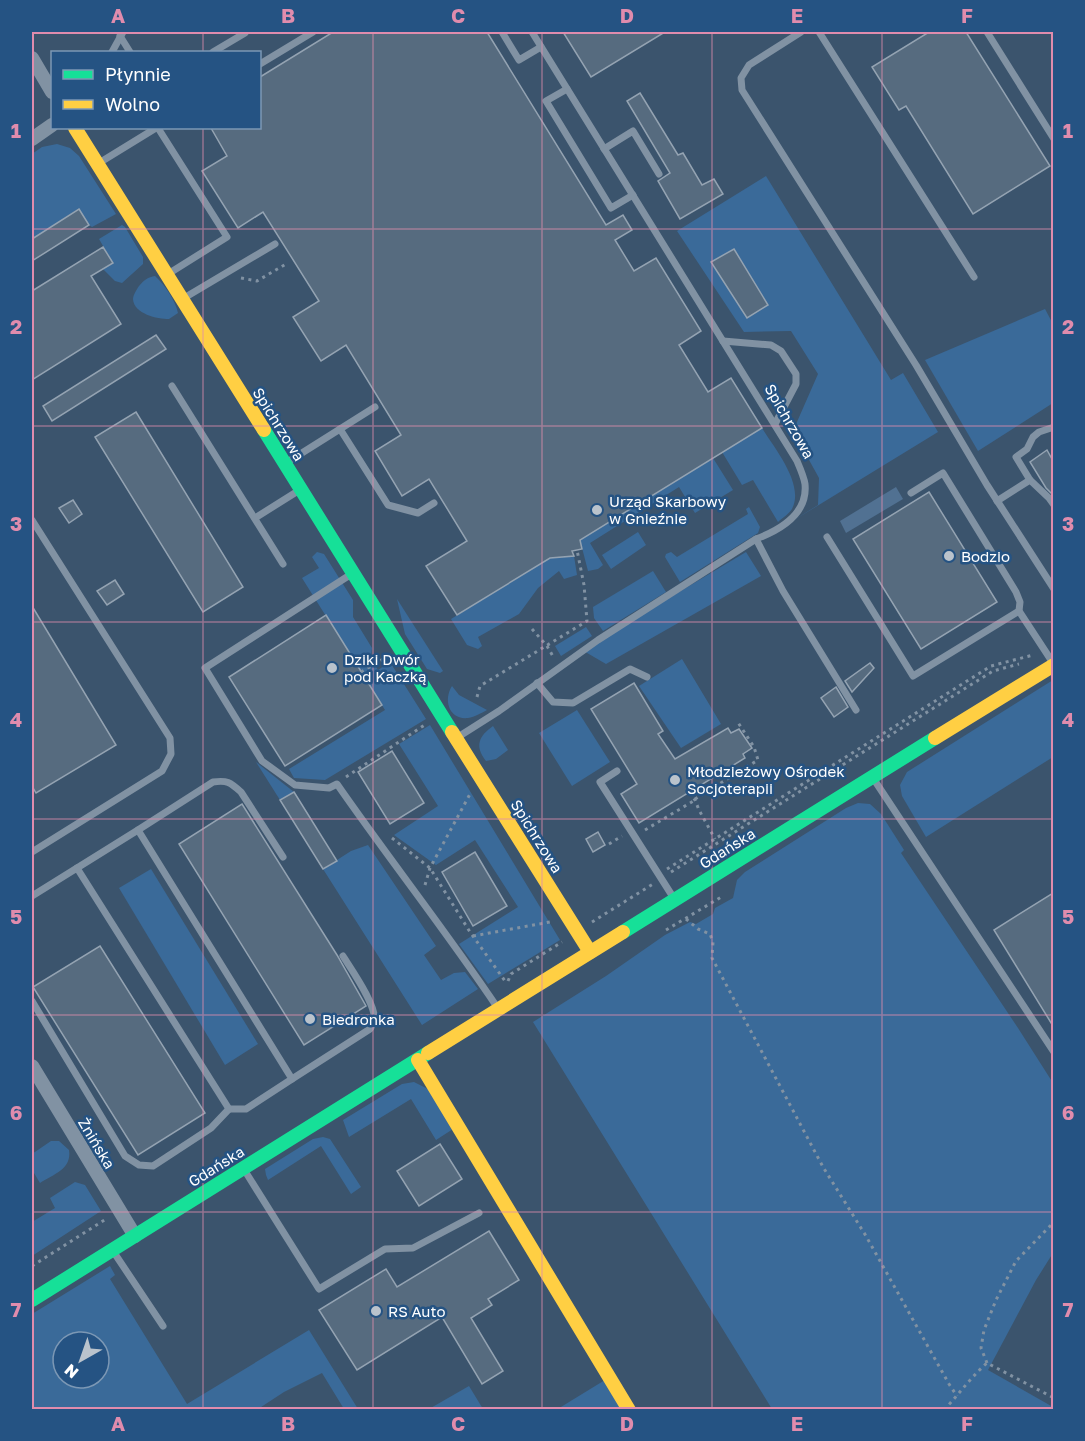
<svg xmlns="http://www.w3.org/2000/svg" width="1085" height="1441" font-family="'Golos Text',sans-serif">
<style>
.green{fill:#3a6a99;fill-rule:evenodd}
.water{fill:#517192}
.building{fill:#566b7f;stroke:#94a3b2;stroke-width:1.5}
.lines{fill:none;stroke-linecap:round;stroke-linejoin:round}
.path{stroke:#8192a3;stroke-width:3;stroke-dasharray:3 4.5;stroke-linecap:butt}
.lane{stroke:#8192a3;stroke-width:7}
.street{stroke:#8192a3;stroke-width:14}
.fast{stroke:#16e098;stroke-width:14}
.slow{stroke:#ffcf43;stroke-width:14}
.grid{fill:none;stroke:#e08cad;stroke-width:1.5;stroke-opacity:0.55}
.poi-dot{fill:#bac3cc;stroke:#255383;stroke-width:2}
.labels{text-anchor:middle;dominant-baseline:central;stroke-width:5;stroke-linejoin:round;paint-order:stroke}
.street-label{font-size:15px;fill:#fff;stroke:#255383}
.poi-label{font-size:15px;fill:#fff;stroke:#255383;text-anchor:start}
.neatline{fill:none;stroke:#e08cad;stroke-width:2}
.grid-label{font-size:20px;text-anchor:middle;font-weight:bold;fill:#e08cad}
</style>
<rect width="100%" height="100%" fill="#3b546d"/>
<!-- green -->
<g class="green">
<path d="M57,144L70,148L79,156L116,214L92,227L89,225L78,209L32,239V154L42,147Z"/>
<path d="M766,176L891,380L903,373L938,432L791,522L818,505L819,478L793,431L818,374L791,331L744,332L677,231Z"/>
<path d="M122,225L125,227L143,257V264L122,283L115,281L103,269L113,263L99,239Z"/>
<path d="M155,276C165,285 175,300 178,313L169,319C157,319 134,314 133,299C133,295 137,289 139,286C144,280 148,277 155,276Z"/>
<path d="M1045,309L1053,324V403L978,451L925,360Z"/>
<path d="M762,428C774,448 805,484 792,509C789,514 782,518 778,522L753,480L742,485L722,452Z"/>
<path d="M713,458L733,490L695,513L679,487L590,543L603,565L598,569L588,571L580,540Z"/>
<path d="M749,507L760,527L758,533L680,582L665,557L666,554L671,552L677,557L748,514L746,509Z"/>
<path d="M638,532L646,545L611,569L602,555Z"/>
<path d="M317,552L324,554L353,600V617L372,648L371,657L378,670L390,662L426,719L325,780L294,778L289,769L385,710L302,578L319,568L312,557Z"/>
<path d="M746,552L761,576L606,664L582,650Z"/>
<path d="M574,556L577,575L564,579L559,571L538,588L519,614L478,637L482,646L478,649L467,645L451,619L550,558Z"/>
<path d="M653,571L666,592L603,631L594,618L593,607Z"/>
<path d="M397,599L443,671L440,673L427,669L405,634Z"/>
<path d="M586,627L592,636L561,656L555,646Z"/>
<path d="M682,659L721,724L681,748L639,686Z"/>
<path d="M1053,680V757L926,837L902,796L900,785L907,772Z"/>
<path d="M452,686L459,695L487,710C481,713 475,717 468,718C449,720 443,700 452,686Z"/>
<path d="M577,710L610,762L572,786L539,733Z"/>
<path d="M430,725L560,940L488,984L459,944L518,907L475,840L436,865L394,835L438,806L399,744Z"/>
<path d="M493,726L508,750L496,759L486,761C474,746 479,736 493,726Z"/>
<path d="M256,762L294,792L280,800Z"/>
<path d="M858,803L870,804L881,814L904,850L901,853L1018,1028L1053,1083V1253L1036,1280L988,1370L1053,1407V1409H772L533,1022L606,976L665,935L690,922L696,924L713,914L715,908L733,898L737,880L745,872L846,808Z"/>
<path d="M368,845L436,946L424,955L441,980L454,973L465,972L478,989L422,1025L323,869L351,851Z"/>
<path d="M151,869L258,1044L225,1065L119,888Z"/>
<path d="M414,1082L428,1089L453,1129L436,1140L411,1099L349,1137L343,1120L402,1084Z"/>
<path d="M323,1137L330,1139L361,1187L351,1194L321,1146L268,1180L266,1175L265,1169L313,1139Z"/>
<path d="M51,1141H59L69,1150C72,1169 54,1174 40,1183L34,1173L32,1175V1154Z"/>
<path d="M75,1182L85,1185L101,1211L32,1256V1222L55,1208L50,1198Z"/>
<path d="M110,1266L115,1275L110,1279L187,1404L309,1330L358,1409H344L322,1373L284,1392L258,1409H32V1314ZM63,1342H99V1378H63Z"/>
<path d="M605,1380L623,1410H556Z"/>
<path d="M469,1386L483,1409H429Z"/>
</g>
<!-- water -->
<path class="water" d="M896,487L903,499L846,533L840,521Z"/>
<!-- building -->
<g class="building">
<path d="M333,32H487L606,225L623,215L632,230L615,240L634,271L656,258L701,331L679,345L708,392L731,378L762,428L580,540L582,549L572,551L574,556L550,558L457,615L426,566L467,541L429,479L402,496L375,451L401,435L346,345L321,361L293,317L319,301L263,212L238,228L202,171L227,156L211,128H260V77Z"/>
<path d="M563,32H665L591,77Z"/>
<path d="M929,32H966L1050,166L973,214L906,106L899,110L872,67Z"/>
<path d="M640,93L678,155L683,153L702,185L714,179L723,194L680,219L658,181L670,173L627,101Z"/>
<path d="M79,209L89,225L32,261V239Z"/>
<path d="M103,247L113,263L91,276L121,324L32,380V291Z"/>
<path d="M734,249L768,305L747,318L711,262Z"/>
<path d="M156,335L166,349L52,421L43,406Z"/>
<path d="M136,412L243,587L203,612L95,437Z"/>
<path d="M1047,450L1053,461V495L1046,488L1030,462Z"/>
<path d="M929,492L997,602L921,649L853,539Z"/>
<path d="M73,500L82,514L69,523L59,508Z"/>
<path d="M115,580L124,594L107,605L97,591Z"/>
<path d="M32,606L116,745L36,793L32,786Z"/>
<path d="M326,615L382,705L285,766L229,677Z"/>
<path d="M870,663L874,668L852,692L845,681Z"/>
<path d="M634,683L663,731L658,734L675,759L728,728L731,733L739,729L752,748L743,754L745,758L639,823L621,794L637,784L591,709Z"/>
<path d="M836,687L848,707L834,717L821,698Z"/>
<path d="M392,751L424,803L390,824L358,772Z"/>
<path d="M294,792L337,861L323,869L280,800Z"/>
<path d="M242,804L337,955L366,1006L304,1045L179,844Z"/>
<path d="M598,832L605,845L593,852L586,839Z"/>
<path d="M475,852L507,906L473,926L442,872Z"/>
<path d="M1053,893V1026L994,930Z"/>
<path d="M100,946L205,1113L138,1155L33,987Z"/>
<path d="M440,1144L462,1179L419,1206L397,1171Z"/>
<path d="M489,1231L519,1280L488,1299L492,1305L471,1318L503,1371L482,1384L442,1317L357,1370L319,1310L386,1269L397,1287Z"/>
</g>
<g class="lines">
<!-- path -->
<g class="path">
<path d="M241,278L257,281L286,264"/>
<path d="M532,629L547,646L554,658"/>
<path d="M361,672L385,658"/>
<path d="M477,697L480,686L587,621L584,585L577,550"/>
<path d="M346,777L426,724"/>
<path d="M690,792L695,800L699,810L715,839"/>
<path d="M695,799L758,760L754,747L737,721"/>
<path d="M645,830L695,800"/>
<path d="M392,838L430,868L470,932L505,981"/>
<path d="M609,844L622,836"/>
<path d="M667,869L991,666L1033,655"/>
<path d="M671,872L993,671L1019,664"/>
<path d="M425,885L430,868L470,794"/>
<path d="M686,919L698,929L710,934L713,942L712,958L823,1167L866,1236L949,1384L957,1396"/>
<path d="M592,922L653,884"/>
<path d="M666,930L723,896"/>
<path d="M473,936L550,922"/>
<path d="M508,981L511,974L562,942"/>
<path d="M32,1266L106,1219"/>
<path d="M987,1363L981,1348L984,1330L996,1300L1016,1261L1054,1222"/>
<path d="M944,1410C959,1394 971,1377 987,1363L1054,1398"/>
</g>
<!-- lane -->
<g class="lane">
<path d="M502,32L519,60L541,47"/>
<path d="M801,32L749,65L741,78L742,90L916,365L987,485L1054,589"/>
<path d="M819,32L974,277"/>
<path d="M987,32L1054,139"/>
<path d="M120,36L130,52"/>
<path d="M112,52L123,32"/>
<path d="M213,52L245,33"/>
<path d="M260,64L313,32"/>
<path d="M567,89L546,101L611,208L633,195"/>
<path d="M158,128L227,237L168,274"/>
<path d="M604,149L633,131L659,174"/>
<path d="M99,163L156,128"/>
<path d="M184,298L275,244"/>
<path d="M723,341L771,345L781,351L796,374V384L775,424"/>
<path d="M172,386L283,564"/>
<path d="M340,429L388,505L418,513L434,503"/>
<path d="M286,463L375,407"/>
<path d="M1030,480L1016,457L1027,449L1033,437L1039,432L1054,427"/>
<path d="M911,493L943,473L1016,592L1020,602L1019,611L1053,663"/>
<path d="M997,501L1030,480L1049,498L1054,505"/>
<path d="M255,518L298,491"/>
<path d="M32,520L170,738L171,754L162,771L32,852"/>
<path d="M827,537L913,676L1019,611"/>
<path d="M756,539L783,591L856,710"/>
<path d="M353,573L205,668L262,761L295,785L329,788L337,784C389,859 446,931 497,1007"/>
<path d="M537,683L553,702L573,703L630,669L647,677"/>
<path d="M458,737L499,711L598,640L756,539C780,530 808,514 805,484C804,477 800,468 797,461L532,32"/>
<path d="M617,771L600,782L673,897"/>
<path d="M873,778L1054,1052"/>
<path d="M77,868L138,830"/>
<path d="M32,896L77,868L229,1109H246L292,1079L138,830L213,782C227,780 230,782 241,792L283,857"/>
<path d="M32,1001L125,1156L139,1165L153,1166L211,1128L229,1109"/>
<path d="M292,1079L370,1029C371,1027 373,1024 374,1021C378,1007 351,969 343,956"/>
<path d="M245,1171L319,1289L385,1249L413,1248L479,1213"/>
<path d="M113,1251L163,1326"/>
</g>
<!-- street -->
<g class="street">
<path d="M32,58L52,92"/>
<path d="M32,139L52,125"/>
<path d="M32,1066L135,1236"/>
</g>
<!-- fast -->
<g class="fast">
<path d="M264,430L452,732"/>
<path d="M623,932L935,738"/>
<path d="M32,1300L428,1053"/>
</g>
<!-- slow -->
<g class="slow">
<path d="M75,128L264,430"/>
<path d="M452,732L590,952"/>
<path d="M935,738L1054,665"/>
<path d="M428,1053L623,932"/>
<path d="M418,1060L629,1410"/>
</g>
</g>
<!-- grid -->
<path class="grid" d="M203,32V52M373,32V1410M542,32V1410M712,32V1410M882,32V1410M203,128V1410M32,229H1054M32,426H1054M32,622H1054M32,819H1054M32,1015H1054M32,1212H1054"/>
<!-- markers -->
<g class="poi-dot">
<circle cx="597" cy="510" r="6"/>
<circle cx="949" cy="556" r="6"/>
<circle cx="332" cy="668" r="6"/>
<circle cx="675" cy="780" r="6"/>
<circle cx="310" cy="1019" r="6"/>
<circle cx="376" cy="1311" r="6"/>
</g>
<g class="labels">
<!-- street labels -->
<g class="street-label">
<text transform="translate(790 421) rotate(60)">Spichrzowa</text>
<text transform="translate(279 424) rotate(58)">Spichrzowa</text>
<text transform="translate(537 836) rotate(58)">Spichrzowa</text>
<text transform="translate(727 848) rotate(-32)">Gdańska</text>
<text transform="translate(97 1143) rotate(59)">Żnińska</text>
<text transform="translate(216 1166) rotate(-32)">Gdańska</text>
</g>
<!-- poi labels -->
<g class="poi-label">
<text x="609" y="501">Urząd Skarbowy<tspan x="609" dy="17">w Gnieźnie</tspan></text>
<text x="961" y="556">Bodzio</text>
<text x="344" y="659">Dziki Dwór<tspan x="344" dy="17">pod Kaczką</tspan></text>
<text x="687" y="771">Młodzieżowy Ośrodek<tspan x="687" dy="17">Socjoterapii</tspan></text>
<text x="322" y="1019">Biedronka</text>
<text x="388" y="1311">RS Auto</text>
</g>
</g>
<!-- border -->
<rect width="1085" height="1441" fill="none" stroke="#255383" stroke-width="66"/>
<!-- legend -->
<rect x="51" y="51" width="210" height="78" fill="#255383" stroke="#7c98b5" stroke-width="1.5"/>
<rect x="63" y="70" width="30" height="9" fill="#16e098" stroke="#7c98b5" stroke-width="1.5"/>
<text x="105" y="81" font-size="18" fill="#ffffff">Płynnie</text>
<rect x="63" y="100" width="30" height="9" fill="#ffcf43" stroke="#7c98b5" stroke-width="1.5"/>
<text x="105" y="111" font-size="18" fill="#ffffff">Wolno</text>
<!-- north arrow -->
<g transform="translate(81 1360) rotate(220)"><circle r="28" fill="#255383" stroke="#7c98b5" stroke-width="1.5"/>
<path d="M0-4.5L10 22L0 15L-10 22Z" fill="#bac3cc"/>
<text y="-9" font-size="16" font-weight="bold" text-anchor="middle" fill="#ffffff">N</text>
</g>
<rect x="33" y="33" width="1019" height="1375" class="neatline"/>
<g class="grid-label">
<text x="118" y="23">A</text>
<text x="288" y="23">B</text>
<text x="458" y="23">C</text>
<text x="627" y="23">D</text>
<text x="797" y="23">E</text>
<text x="967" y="23">F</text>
<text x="16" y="138">1</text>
<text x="1068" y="138">1</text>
<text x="16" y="334">2</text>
<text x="1068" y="334">2</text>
<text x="16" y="531">3</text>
<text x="1068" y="531">3</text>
<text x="16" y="727">4</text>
<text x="1068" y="727">4</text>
<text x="16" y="924">5</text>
<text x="1068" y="924">5</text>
<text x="16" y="1120">6</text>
<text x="1068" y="1120">6</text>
<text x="16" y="1317">7</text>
<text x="1068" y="1317">7</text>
<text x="118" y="1431">A</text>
<text x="288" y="1431">B</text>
<text x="458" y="1431">C</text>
<text x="627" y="1431">D</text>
<text x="797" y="1431">E</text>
<text x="967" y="1431">F</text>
</g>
</svg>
